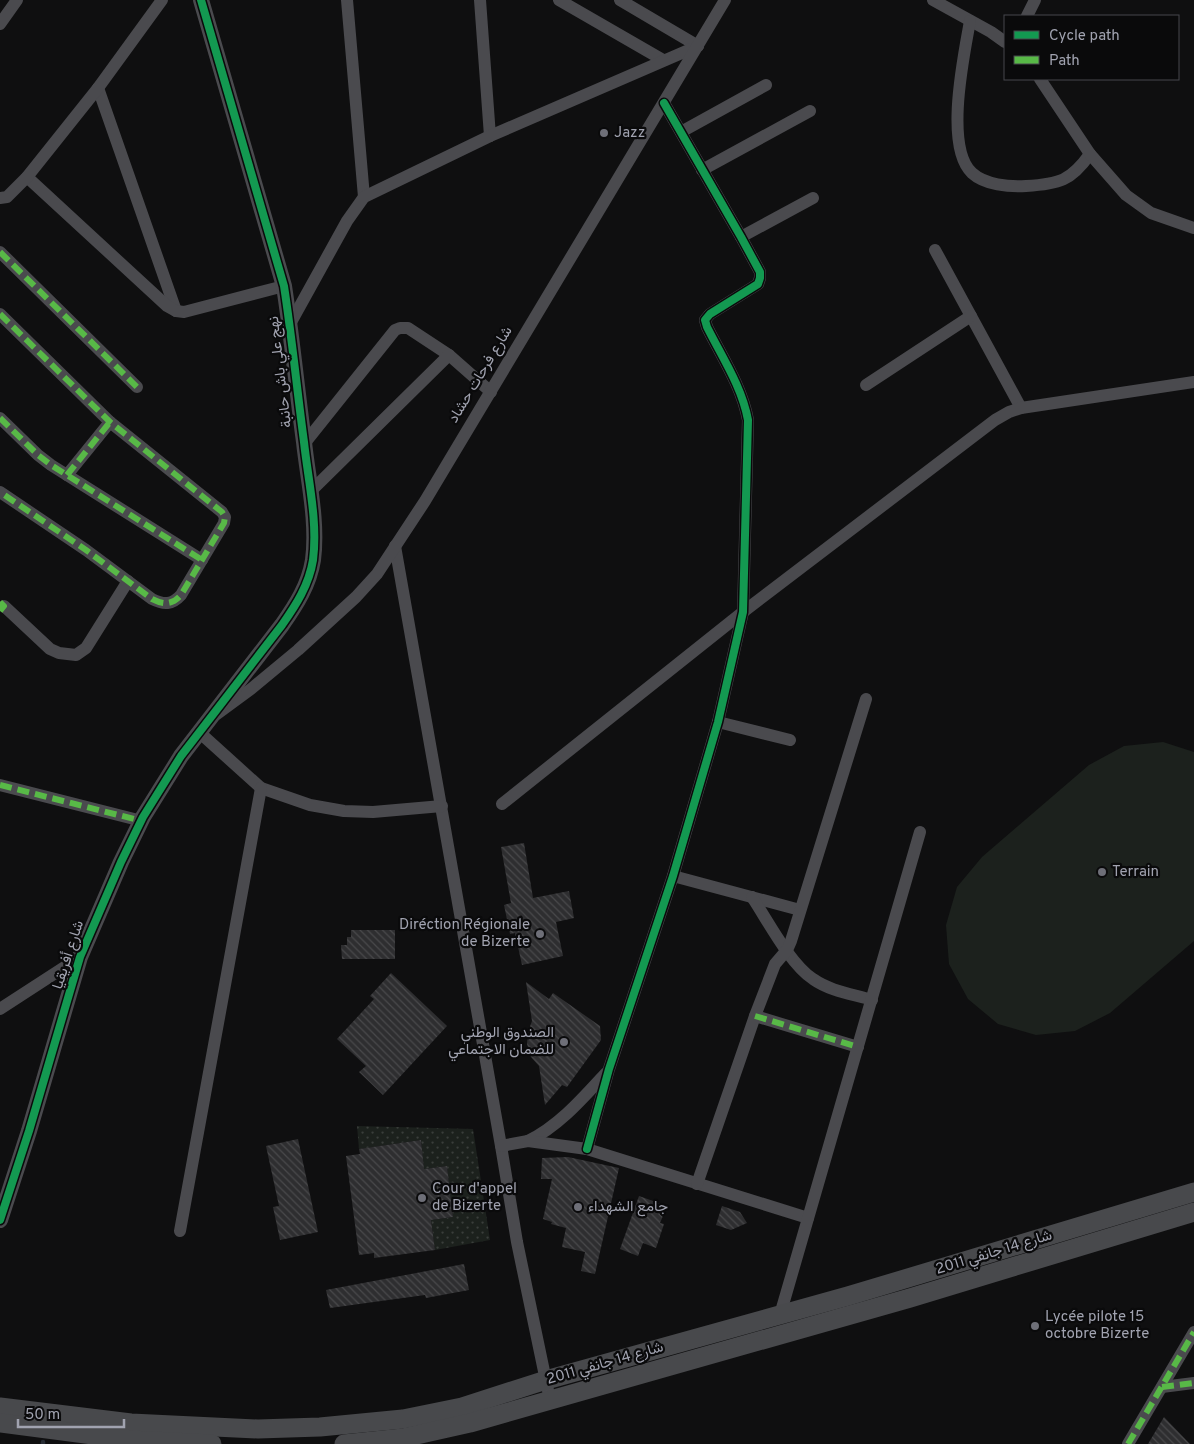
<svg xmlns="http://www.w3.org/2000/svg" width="1194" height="1444" font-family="Overpass,Vazirmatn,sans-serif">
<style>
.green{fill:url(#green-dots)}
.pitch{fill:#1c211d}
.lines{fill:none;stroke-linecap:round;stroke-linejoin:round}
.stream{stroke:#272c34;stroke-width:4.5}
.building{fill:url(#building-back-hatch)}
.minor{stroke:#4a4a4e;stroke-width:12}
.tertiary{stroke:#4a4a4e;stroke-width:16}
.secondary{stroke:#48494c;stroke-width:19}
.quiet{stroke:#58b947;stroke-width:6;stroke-dasharray:12 6;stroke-linecap:butt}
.cycleway-casing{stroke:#0a0a0b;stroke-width:11}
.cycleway{stroke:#139951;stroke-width:8}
.poi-dot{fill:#6e6f78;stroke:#0a0a0b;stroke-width:2}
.labels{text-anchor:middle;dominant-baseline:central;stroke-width:4.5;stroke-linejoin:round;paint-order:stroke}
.poi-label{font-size:15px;fill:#a1a3b0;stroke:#0a0a0b;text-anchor:start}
.street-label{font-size:15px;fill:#a1a3b0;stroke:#0a0a0b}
</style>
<defs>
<pattern id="green-dots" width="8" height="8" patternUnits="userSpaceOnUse" patternTransform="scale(1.25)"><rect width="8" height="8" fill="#1c211d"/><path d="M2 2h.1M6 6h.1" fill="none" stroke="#3a3e3b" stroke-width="1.8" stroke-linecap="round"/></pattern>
<pattern id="building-back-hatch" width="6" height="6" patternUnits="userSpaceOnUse" patternTransform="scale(1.25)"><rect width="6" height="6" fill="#2e2e30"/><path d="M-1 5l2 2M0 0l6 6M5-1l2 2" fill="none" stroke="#49494b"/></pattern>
</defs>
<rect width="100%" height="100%" fill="#0f0f10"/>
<!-- green -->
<path class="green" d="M357,1126L473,1129L490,1240L435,1250L431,1220L453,1217L447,1166L424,1169L421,1140L359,1149Z"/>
<!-- pitch -->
<path class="pitch" d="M1163,742L1194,752V941L1110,1013L1075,1031L1036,1035L998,1024L968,999L949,964L946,925L957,887L982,857L1089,765L1124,746Z"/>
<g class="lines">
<!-- stream -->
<path class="stream" d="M43,1442V1444"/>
</g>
<!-- building -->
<g class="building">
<path d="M524,843L533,898L569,891L574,918L556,922L563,956L522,965L515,933L510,934L504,905L511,903L501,847Z"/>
<path d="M351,930H395V959H342L341,945H347V937H351Z"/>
<path d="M391,973L447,1026L383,1095L359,1072L366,1066L337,1039L374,999L370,996Z"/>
<path d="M526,982L549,999L553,993L600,1026L601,1040L567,1087L562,1085L545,1105L539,1066L531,1057L527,1044L528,1032L532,1021Z"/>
<path d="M298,1139L318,1232L280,1240L273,1207L279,1206L266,1146Z"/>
<path d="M421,1140L424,1169L447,1166L453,1217L431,1220L435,1250L374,1258V1253L359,1255L346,1156L360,1154L359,1149Z"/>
<path d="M568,1157L619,1168L595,1274L581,1271L585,1252L562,1247L566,1228L551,1224L552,1222L543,1219L552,1179H541L542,1158Z"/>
<path d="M639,1196L667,1206L660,1223L664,1224L656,1248L643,1243L638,1256L620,1249Z"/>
<path d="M722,1206L740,1212L747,1223L731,1230L716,1225Z"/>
<path d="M464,1264L469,1290L426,1298L425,1295L330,1308L326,1290Z"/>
<path d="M1164,1417L1190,1444H1148Z"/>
</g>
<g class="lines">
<!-- minor -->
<g class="minor">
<path d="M347,0L364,197"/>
<path d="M480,0L490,136"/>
<path d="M559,0L663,60"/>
<path d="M620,0L698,46"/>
<path d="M933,0L991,32L1005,42"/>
<path d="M1027,16L1035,0"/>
<path d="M970,21C964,55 944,147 972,173C985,185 1009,187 1026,186C1059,184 1071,181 1090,154"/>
<path d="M0,24L17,0"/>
<path d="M1040,79L1090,154L1126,195L1151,213L1194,228"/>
<path d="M98,88L176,311"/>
<path d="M681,132L766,85"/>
<path d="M702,170L810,111"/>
<path d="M27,177L167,306L176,311L184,312L284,286"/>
<path d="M0,198L7,197L27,177L98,88L162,0"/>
<path d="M741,237L813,198"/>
<path d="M935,250L1021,408"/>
<path d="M0,252L137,387"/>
<path d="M0,314L110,422L222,512L225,517L224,523L181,595C172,605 164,605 152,599L86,550L0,492"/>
<path d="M290,324L347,221L364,197L490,136L698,46"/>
<path d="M866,385L971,316"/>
<path d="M0,418L38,455L51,465L202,560"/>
<path d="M304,444L395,330L400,328H408L449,355L491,392"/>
<path d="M67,475L110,422"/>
<path d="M311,491L449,355"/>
<path d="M395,546L501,1146L517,1242L550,1400"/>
<path d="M4,606L50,649L59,653L76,655L86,648L128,581"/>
<path d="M217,714L251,689L298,650L356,597L377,574L425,501L725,0"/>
<path d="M718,722L790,740"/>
<path d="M199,732L261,788L310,805L344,811L373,812L442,806"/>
<path d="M0,785L142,821"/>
<path d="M502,804L743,612L995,420L1009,412L1021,408L1194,382"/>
<path d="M673,876L800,910"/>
<path d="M752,897C768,921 790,964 813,979C830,991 852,994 872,1000"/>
<path d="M0,1009L80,957"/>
<path d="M755,1016L858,1047"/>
<path d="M528,1141C559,1126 583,1098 606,1073"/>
<path d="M501,1146L528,1141L587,1149L808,1218"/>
<path d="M587,1149L609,1069L673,876L718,722L743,612L748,420C742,387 722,357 707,327L705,320L710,314L758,284L760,278V272L741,237L664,103"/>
<path d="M697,1184L755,1016L775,964L787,950L791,941L866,699"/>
<path d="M180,1231L261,788"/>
<path d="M780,1315L920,832"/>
<path d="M1162,1387L1194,1383"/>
<path d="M1128,1444L1194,1332"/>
</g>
<!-- tertiary -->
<path class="tertiary" d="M0,1220L29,1131L80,957L121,862L143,817L181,756L282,625C296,605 309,585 313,560C318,521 308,480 304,442C297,390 292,338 284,286L201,0"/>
<!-- secondary -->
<g class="secondary">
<path d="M0,1407L131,1423L258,1429L320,1427L403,1419L462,1407L546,1380L848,1296L1194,1192"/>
<path d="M0,1423L131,1440L212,1444"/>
<path d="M344,1444L403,1438L470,1423L910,1298L1194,1212"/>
</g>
<!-- quiet -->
<g class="quiet">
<path d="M0,252L137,387"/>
<path d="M0,314L110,422L222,512L225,517L224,523L181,595C172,605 164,605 152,599L86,550L0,492"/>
<path d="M0,418L38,455L51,465L202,560"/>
<path d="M67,475L110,422"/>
<path d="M0,602L4,606L0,611"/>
<path d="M0,785L142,821"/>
<path d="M755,1016L858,1047"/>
<path d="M1162,1387L1194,1383"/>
<path d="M1128,1444L1194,1332"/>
</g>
<!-- cycleway casing -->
<g class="cycleway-casing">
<g id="cycleway">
<path d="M587,1149L609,1069L673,876L718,722L743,612L748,420C742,387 722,357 707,327L705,320L710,314L758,284L760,278V272L741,237L664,103"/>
<path d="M0,1220L29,1131L80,957L121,862L143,817L181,756L282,625C296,605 309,585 313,560C318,521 308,480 304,442C297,390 292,338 284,286L201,0"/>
</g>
</g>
<!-- cycleway -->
<use href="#cycleway" class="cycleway"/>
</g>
<!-- markers -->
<g class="poi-dot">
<circle cx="604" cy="133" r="5"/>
<circle cx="1102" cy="872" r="5"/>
<circle cx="540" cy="934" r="5"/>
<circle cx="564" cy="1042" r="5"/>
<circle cx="422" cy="1198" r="5"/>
<circle cx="578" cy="1207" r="5"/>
<circle cx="1035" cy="1326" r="5"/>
</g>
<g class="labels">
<!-- poi labels -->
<g class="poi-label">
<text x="614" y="133">Jazz</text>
<text x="1112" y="872">Terrain</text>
<text x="530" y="925" text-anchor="end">Diréction Régionale<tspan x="530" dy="17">de Bizerte</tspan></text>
<text x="554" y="1033" text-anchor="end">الصندوق الوطني<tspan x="554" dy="17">للضمان الاجتماعي</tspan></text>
<text x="432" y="1189">Cour d'appel<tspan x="432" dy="17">de Bizerte</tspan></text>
<text x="588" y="1207">جامع الشهداء</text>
<text x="1045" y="1317">Lycée pilote 15<tspan x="1045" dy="17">octobre Bizerte</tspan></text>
</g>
<!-- street labels -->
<g class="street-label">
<text transform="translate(281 372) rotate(-97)">نهج علي باش حانبة</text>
<text transform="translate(481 375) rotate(-59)">شارع فرحات حشاد</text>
<text transform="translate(69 955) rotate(-72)">شارع أفريقيا</text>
<text transform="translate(994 1253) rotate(-17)">شارع 14 جانفي 2011</text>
<text transform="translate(605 1364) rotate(-16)">شارع 14 جانفي 2011</text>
</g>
</g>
<!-- legend -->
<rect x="1004" y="15" width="175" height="65" fill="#0a0a0b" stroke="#46474d"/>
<rect x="1014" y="31" width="25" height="8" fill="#139951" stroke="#46474d"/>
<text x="1049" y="40" font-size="15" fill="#a1a3b0">Cycle path</text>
<rect x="1014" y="56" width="25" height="8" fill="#58b947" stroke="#46474d"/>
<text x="1049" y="65" font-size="15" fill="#a1a3b0">Path</text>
<!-- scale -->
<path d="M18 1419v8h106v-8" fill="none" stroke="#a1a3b0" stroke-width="2.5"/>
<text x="25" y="1419" font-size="15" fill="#a1a3b0" stroke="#0a0a0b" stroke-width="4" paint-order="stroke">50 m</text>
</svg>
